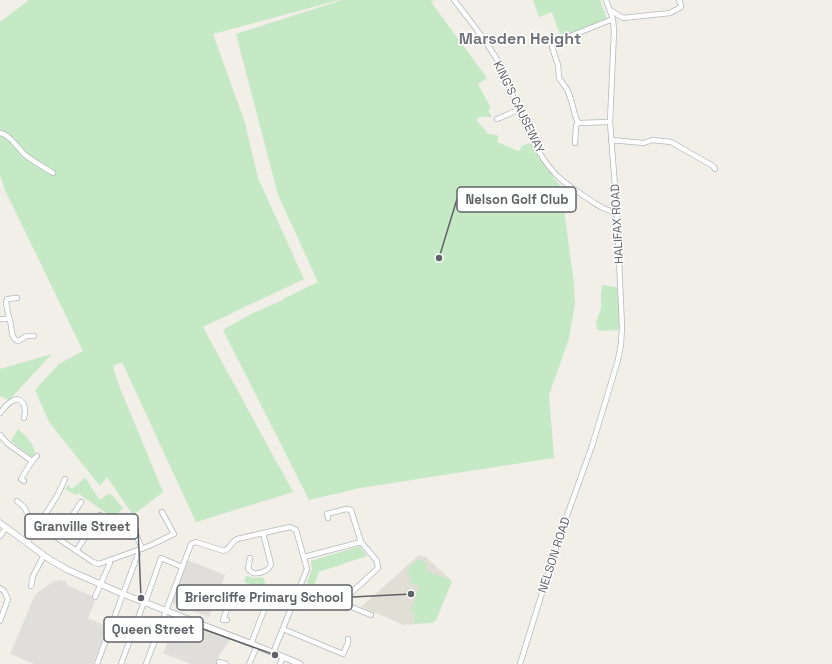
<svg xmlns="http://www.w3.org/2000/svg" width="832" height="664" font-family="'Space Grotesk',sans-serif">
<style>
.industrial{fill:#e0deda}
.education{fill:#e1ded6}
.green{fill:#c5e8c5}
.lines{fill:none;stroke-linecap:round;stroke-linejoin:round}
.minor-casing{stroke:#b5b8bc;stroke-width:6}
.tertiary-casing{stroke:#b5b8bc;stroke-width:7}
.minor{stroke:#fff;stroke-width:4.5}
.tertiary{stroke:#fff;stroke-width:5.5}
.labels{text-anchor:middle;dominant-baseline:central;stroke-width:3;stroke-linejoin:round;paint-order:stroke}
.street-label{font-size:12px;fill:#5f6368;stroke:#fff}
.district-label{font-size:16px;font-weight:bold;fill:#70757a;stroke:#fff}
.leader{fill:none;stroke:#5f6368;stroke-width:1.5}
.callout-dot{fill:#5f6368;stroke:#fff;stroke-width:1.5}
.callout{fill:#fff;stroke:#5f6368;stroke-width:1.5}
.callout-label{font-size:13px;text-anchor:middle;font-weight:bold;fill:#5f6368}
</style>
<rect width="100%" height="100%" fill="#f1efe8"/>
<!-- industrial -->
<g class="industrial">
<path d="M187,560L225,575L209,617L170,602Z"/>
<path d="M62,580L65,581L67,585L92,596L95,601L88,618L108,627L93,664H35L10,654L34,597L39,591L54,581Z"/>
<path d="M177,618L231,639L219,655L216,663L220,664H191L163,653Z"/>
</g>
<!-- education -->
<path class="education" d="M419,555L426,557L452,581L436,620L432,623L404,625L361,607Z"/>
<!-- green -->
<g class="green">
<path d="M29,0H339L213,34L245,123L258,178L304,279L203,327L293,492L196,522L122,362L113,366L118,383L163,492L133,515L107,477L100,486L49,422L35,390L59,364L83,351L5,190L0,175V22Z"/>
<path d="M342,0H434L431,2L487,78L478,84L491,108L488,111L492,117H480L476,120L486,131V133L499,136L497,142L519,151L522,146L530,143L543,163L561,187L574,284L575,303L569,339L549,395L554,458L360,488L309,500L223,330L251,314L283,300V299L318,282L278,195L236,34Z"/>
<path d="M533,0H600L607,19L561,37L552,12L539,17Z"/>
<path d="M602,285L619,288L620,330L600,331L597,328L596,322L601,309V293Z"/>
<path d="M52,354L9,400L0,396V369Z"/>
<path d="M18,429C26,436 34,443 35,454L32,457L11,441Z"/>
<path d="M85,478L100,500L108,494L112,495L123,508L113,518L78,493L76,495L65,489L68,485L72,489Z"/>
<path d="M360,546L367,556L319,572L313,588L307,583L312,569L311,561Z"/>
<path d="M419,559L427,564L425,570L452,581L436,620L432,623H414V613L411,611L421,580L418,586L409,582L411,576L407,574L410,566Z"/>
<path d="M246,576L254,578L263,577L268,591L244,582Z"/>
</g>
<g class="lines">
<!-- minor casing -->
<g class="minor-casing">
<g id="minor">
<path d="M454,0C470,21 488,42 500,65C508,80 512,96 519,111C529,134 542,164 562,180C569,186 577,191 584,196C595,203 604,211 617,212"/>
<path d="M610,10L623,18L670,13L681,7V5L679,0"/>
<path d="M563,39L613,19"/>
<path d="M552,47L558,65L559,78L568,91L572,103L575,115L578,123"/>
<path d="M497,119L518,110"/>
<path d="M0,133C10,135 17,147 24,154C32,161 44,167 53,173"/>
<path d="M611,140L644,143L652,140L671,142L713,166L715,169"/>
<path d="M575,143L576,126L578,123L610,122"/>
<path d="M9,318C13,326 9,338 18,341L27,336H34"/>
<path d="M0,319H7L9,318L6,303L7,299L17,298"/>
<path d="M0,413C5,407 9,401 17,399C26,402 26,410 24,418"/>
<path d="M0,435L8,444L32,461"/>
<path d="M24,481L21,479L32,461L37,456"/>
<path d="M17,501L24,507L29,517L39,524"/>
<path d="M328,518L327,514L346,509L351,510L361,542"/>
<path d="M38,525L93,562L99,564L149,546L174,534L162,512"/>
<path d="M136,534L142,549"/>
<path d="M0,536L6,528"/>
<path d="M58,538L81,502"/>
<path d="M27,543L57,496L65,479"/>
<path d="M76,551L100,515"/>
<path d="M304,557L361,542L377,561L378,568L350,594L345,604"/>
<path d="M250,558L248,569L253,573C260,574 269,571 271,564L263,533"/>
<path d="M31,586L33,576L44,555"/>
<path d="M300,586L371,615"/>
<path d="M0,588L4,591L8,599L0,621"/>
<path d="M123,594L138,554"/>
<path d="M223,594L226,593L233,594L239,604"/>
<path d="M95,597L110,563"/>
<path d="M145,603L161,558L182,567"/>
<path d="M227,620H223L227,609C242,601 250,600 265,606"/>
<path d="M283,629L343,654L348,643V639"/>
<path d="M251,644L268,600L271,596L293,603"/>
<path d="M219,662L226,664"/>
<path d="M97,664L123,594"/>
<path d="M121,664L144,602"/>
<path d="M146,664L191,544L196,542L224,551C230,549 231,542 237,539L290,527L296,530L307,569L273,653"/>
<path d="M249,664L257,646"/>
<path d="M280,664L283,657"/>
<path d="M520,664L560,535L592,446L618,360L621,344L622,327L617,212L610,122L614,31L613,19L606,0"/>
</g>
</g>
<!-- tertiary casing -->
<g class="tertiary-casing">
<path id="tertiary" d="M0,523L49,559L68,570L123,594L257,646L300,664"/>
</g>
<!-- minor -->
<use href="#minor" class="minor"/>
<!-- tertiary -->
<use href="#tertiary" class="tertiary"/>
</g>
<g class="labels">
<!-- street labels -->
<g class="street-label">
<text transform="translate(519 107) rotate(64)">KING'S CAUSEWAY</text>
<text transform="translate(617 224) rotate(-93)">HALIFAX ROAD</text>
<text transform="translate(554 555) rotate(-72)">NELSON ROAD</text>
</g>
<!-- district labels -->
<g class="district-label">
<text x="520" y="38">Marsden Height</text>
</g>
</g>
<!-- callouts -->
<path class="leader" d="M439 258L457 199M141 598L138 527M411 594L352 597M275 655L203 629"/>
<g class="callout-dot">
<circle cx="439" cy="258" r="4"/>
<circle cx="141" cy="598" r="4"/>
<circle cx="411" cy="594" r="4"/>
<circle cx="275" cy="655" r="4"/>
</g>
<g class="callout">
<rect x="457" y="187" width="119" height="25" rx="4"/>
<rect x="25" y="514" width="113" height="25" rx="4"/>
<rect x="177" y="585" width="175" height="25" rx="4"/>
<rect x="104" y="617" width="99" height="25" rx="4"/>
</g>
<g class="callout-label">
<text x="517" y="204">Nelson Golf Club</text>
<text x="82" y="531">Granville Street</text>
<text x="264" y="602">Briercliffe Primary School</text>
<text x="153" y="634">Queen Street</text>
</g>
</svg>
